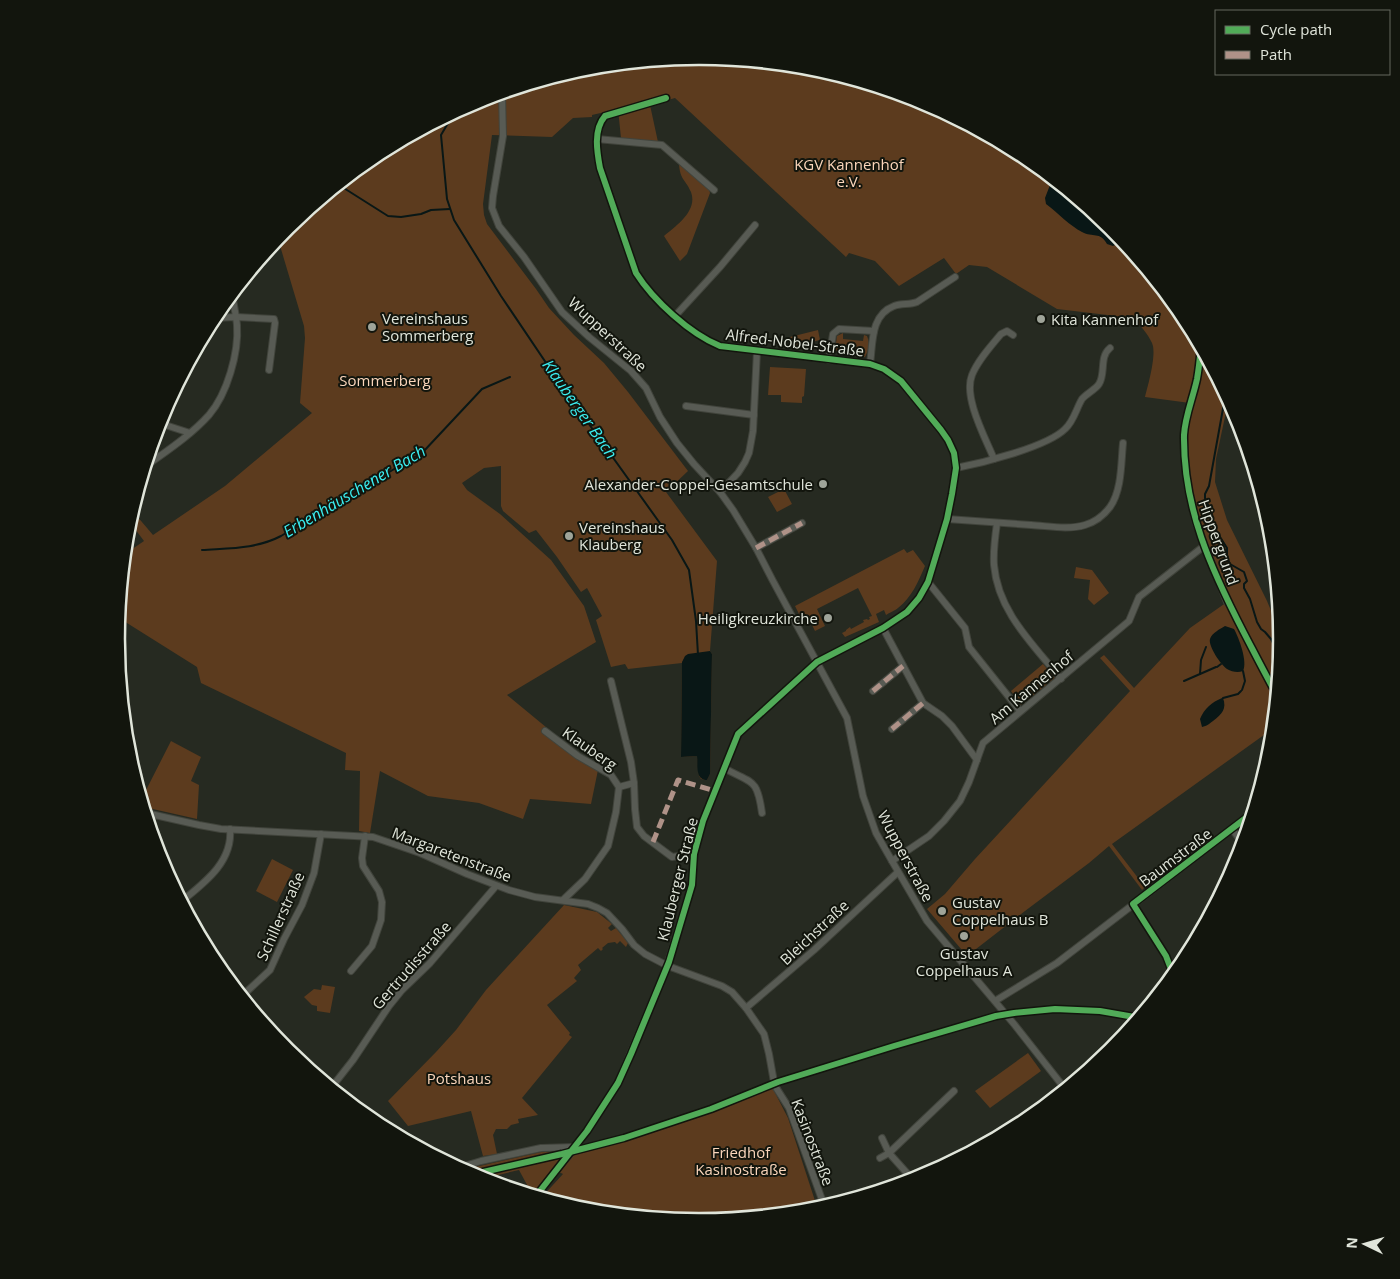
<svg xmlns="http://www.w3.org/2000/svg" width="1400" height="1279" font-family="'Open Sans',sans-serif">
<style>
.green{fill:#5c3b1e}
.water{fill:#091716}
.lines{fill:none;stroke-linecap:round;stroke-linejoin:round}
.stream{stroke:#091716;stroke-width:2}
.minor-tunnel{stroke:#42463d;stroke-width:6;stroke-dasharray:6 3;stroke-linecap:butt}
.minor-casing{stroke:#41443c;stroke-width:8}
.minor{stroke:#585b54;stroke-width:6}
.quiet{stroke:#af9288;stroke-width:5;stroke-dasharray:10 5;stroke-linecap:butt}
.cycleway-casing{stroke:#12150d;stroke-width:9}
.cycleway{stroke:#51ab58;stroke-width:6}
.poi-dot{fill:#9fa499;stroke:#12150d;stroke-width:2}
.labels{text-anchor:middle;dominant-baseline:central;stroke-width:4;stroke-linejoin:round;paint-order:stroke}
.park-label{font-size:15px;fill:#fbd6bb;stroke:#12150d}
.poi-label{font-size:15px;fill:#e0e5da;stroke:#12150d;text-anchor:start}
.street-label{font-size:15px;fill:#e0e5da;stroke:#12150d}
.water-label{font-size:16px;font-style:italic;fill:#3beef1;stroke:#12150d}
.rim{fill:none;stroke:#e0e5da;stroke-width:2.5}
</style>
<rect width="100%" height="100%" fill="#262a21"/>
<!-- green -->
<g class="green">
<path d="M700,56L814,68L923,101L1024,155L1113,227L1185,316L1229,398L1216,459L1215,482L1227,520L1267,601L1283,639L1275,727L1112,844L1145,887L1142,890L1109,846L1089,863L1025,911L967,956L927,909L945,894L975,859L1130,691L1100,658L1104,655L1134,688L1190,628L1227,602L1204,546L1185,461L1184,434L1190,403L1145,397C1148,385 1157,354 1152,343C1148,334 1140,325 1133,318L1057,309L987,267L969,265L956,274L944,258L899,286L875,261L849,253L846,257L675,98L650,105L658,142L621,138L618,109L592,115V117L573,118L552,137L492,135L483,204L484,215L487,224L536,289L549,308L574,335L604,363L628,392L688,471L666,492L717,561L710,651L712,654L710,774L707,780L701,779L699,776L697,756L681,757L682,663L628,669L625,664L611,667L596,620L602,616L587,588L581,592L557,557L536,530L529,533L503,511L501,506V466L484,468L462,483L467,490L500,514L551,560L584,606L596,642L507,695L598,770L591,804L530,799L523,819L479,803L428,796L380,771L370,833L359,831L360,771L345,770L346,753L201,683L197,667L119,618L125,554L144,541L129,521L136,515L153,535L225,486L312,413L300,403L305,338L304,326L278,239L288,227L376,154L477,101L586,67Z"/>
<path d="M679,164L709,189L710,193L687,254L680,261L664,236C676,226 698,211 691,192C686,180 680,180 679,164Z"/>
<path d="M818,330L820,340L792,347L790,337Z"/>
<path d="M843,333V339L863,341L864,335L867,336C870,344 869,349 865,357H862V350L842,348L841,353L835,350L837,336Z"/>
<path d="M770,367L806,369L804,396L802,397V403L781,402V395H768Z"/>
<path d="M784,489L792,504L777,512L768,497Z"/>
<path d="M904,549L907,553L913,550L925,566C918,582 912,597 898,608C896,610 889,613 886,615L884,610L876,614L879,622L845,637L842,633L846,631V630L850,627L851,629L864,622L863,620L867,619L868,620L870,619L869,617L872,616L858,588L817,609L825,626L815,631L807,615L801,618L795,606Z"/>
<path d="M1076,567L1092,570L1109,593L1094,605L1088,599L1090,580L1074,578Z"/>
<path d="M1043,664L1055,678L1021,705L1011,691Z"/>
<path d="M171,741L201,757L191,781L199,785L197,819L144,807L142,798Z"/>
<path d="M272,859L293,870L277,902L256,891Z"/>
<path d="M564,905L597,912L612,924L608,928L611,931L616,928L628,943L626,947L620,941L617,944L615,942L608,943L602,948L603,949L601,951L598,948L578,965L581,970L574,978L577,981L547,1005L570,1033L569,1035L572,1037L522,1098L538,1115L518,1119L519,1123L511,1125L507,1129H496L493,1135L497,1154L483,1156L471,1111L408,1126L388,1101L436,1052L456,1030L486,990Z"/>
<path d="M322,985L335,987L330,1013L317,1011V1006L312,1005L304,997L314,989L321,990Z"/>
<path d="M1028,1053L1041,1071L990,1108L975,1091Z"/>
<path d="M772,1087L788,1118L818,1210L700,1223L586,1211L541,1198L563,1174L553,1169L532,1194L519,1170L481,1179L462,1170L541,1152L562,1151V1156L580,1151L582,1153L636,1138Z"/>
</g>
<!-- water -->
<g class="water">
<path d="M1054,184C1073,191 1108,221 1120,237L1117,244L1113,246L1107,244C1100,231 1093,238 1082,232C1070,226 1058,213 1046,204L1045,198L1050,185Z"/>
<path d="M1225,626L1234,629C1239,638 1248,662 1243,671C1238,673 1232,672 1227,669C1221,665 1208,646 1210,639C1212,633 1220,629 1225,626Z"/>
<path d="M710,651L712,654L710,774L707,780C695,780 698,765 697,756L681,757L682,662L685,656L688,654Z"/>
<path d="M1222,698H1223C1227,709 1222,714 1213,721C1209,724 1207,726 1202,727L1200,719C1204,709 1212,702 1222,698Z"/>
</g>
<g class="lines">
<!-- stream -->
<g class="stream">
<path d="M912,97C927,104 939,115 952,123C969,134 990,139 1008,146"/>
<path d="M454,113L441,135L447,199L454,220L501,296L561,385L672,540L689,570L696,621L698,655"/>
<path d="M339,185L388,216L401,217L421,214L431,210L450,209"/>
<path d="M1226,392L1209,486L1205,494V498L1212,514L1213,526L1227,548V558L1230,564L1244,572L1247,581L1244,584V588L1250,599L1257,622L1261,629L1265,632L1271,639L1275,647V652L1281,662"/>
<path d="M202,550C230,548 256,549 281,536L423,452L482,389L510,377"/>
<path d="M1217,667L1221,664"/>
<path d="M1200,674L1201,660L1206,647"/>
<path d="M1184,681L1216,667"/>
<path d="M1242,690L1245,681L1243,671"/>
<path d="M1223,698L1238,694L1241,691"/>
</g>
<!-- minor-tunnel -->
<path class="minor-tunnel" d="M556,1171L566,1159"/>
<!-- minor casing -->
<g class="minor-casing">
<g id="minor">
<path d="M502,93L503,136L493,196L492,208L499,226L524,257L562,312L589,337L631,371L646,388L660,417L677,443L694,464L720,492L733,510L756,548L773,581L847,718L863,796L876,833L892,861L927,921L1014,1024L1066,1090"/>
<path d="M597,139L662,145L714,190"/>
<path d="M675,316L720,267L755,225"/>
<path d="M214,318L236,317L274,319L275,323L269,370"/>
<path d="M829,360L833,334L839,329L874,331"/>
<path d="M870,364C873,344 870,315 894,306C901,303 910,305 917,302L955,277"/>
<path d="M686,406L754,415"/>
<path d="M159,423L190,433"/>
<path d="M994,459C985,437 963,397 972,375C978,360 991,346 1001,334L1007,331L1013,335"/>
<path d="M1185,461L1188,488L1196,523L1227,602"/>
<path d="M146,466C168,450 191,435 209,415C227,394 239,353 237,325C236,315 234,305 232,295"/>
<path d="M956,468C982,463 1047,447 1065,429C1074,421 1076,409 1082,399C1087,393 1095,390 1099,384C1106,373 1099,357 1110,348"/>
<path d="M720,492L738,473L745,462L749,453L753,431L757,351"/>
<path d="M947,519C975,521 1003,523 1031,525C1049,526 1068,530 1085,525C1095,522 1104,515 1110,507C1122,490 1121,463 1123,443"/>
<path d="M997,523C995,537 993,551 994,565C998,612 1033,644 1061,679"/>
<path d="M756,548L802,523"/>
<path d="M928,582L965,628L969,647L1020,711"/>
<path d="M883,628L923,703L942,716L952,726L977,760"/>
<path d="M611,681L631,762L634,783L635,809L637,827L644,836L672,857L694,854"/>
<path d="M873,691L903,666"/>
<path d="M122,693L123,691"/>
<path d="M892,729L923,703"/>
<path d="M545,731L578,756L611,775L619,787L634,783"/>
<path d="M724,768C752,784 757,777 762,813"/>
<path d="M146,813L199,825L221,829L373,837L420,853L467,874L509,890L535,897L588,904L598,908L607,913L622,929L634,945L645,954L668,966L722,986L732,992L746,1008L764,1034L769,1054L774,1082"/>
<path d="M1232,829L1244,845"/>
<path d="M892,861L929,836L944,821L960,801L969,782L983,743L1129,621L1139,597L1204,546"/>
<path d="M563,900L585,879L608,846L616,812L619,787"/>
<path d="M182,901C204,883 233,862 230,829"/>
<path d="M1133,904L1166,956L1174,977"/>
<path d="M351,971L372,946L381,920L382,902L379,891L363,866L362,858L365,836"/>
<path d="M242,996L270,970L284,939L302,905L314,873L321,834"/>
<path d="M995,1001L1057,963L1255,811"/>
<path d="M746,1008L814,950L898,872"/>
<path d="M775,1086L789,1108L825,1208"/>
<path d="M331,1088L353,1060L389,1006L402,990L430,963L496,886"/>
<path d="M1014,1130L1063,1086"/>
<path d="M882,1138L889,1153L914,1181"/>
<path d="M573,1150L587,1131L618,1083L666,969L692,885L694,854L703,821L738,734L817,662L883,628L907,612L919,598L928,582L947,519L952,494L956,468L954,453L948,440L941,430L901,381L884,369L870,364L720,346C690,334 653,300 636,273L600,168C597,152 593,130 605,116L666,98"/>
<path d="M880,1158L889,1153L954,1091"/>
<path d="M566,1159L570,1154"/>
<path d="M458,1168L481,1161L541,1148L575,1147"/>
<path d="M536,1196L556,1171"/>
</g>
</g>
<!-- minor -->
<use href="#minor" class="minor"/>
<!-- quiet -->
<g class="quiet">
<path d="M756,548L802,523"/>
<path d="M873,691L903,666"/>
<path d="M892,729L923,703"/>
<path d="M653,842L678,780L715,791"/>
</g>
<!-- cycleway casing -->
<g class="cycleway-casing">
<g id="cycleway">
<path d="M1201,346C1200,357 1199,368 1197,379C1193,398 1185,416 1184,435C1183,508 1211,569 1244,633C1255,654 1266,676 1278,697"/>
<path d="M1174,977L1166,956L1133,904L1255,811"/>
<path d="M470,1175L562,1154L624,1138L711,1109L778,1082L894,1046L996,1016L1014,1013L1055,1009L1100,1011L1140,1018"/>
<path d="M536,1196L587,1131L618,1083L631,1054L669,962L692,885L694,854L703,821L738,734L817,662L883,628L907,612L919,598L928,582L947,519L952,494L956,468L954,453L948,440L941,430L901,381L884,369L870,364L720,346C690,334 653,300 636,273L600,168C597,152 593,130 605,116L666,98"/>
</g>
</g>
<!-- cycleway -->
<use href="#cycleway" class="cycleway"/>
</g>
<!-- markers -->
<g class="poi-dot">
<circle cx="1041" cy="319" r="5"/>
<circle cx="372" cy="327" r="5"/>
<circle cx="823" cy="484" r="5"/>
<circle cx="569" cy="536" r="5"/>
<circle cx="828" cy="618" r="5"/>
<circle cx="942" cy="911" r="5"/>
<circle cx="964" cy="936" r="5"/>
</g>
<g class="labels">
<!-- park labels -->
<g class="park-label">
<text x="849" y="164">KGV Kannenhof<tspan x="849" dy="17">e.V.</tspan></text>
<text x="385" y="380">Sommerberg</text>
<text x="459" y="1078">Potshaus</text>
<text x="741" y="1152">Friedhof<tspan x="741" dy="17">Kasinostraße</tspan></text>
</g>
<!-- poi labels -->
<g class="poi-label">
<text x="382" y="318">Vereinshaus<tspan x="382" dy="17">Sommerberg</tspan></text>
<text x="1051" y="319">Kita Kannenhof</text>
<text x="813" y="484" text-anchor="end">Alexander-Coppel-Gesamtschule</text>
<text x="579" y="527">Vereinshaus<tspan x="579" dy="17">Klauberg</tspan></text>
<text x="818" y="618" text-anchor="end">Heiligkreuzkirche</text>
<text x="952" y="902">Gustav<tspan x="952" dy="17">Coppelhaus B</tspan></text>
<text x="964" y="953" text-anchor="middle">Gustav<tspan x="964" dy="17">Coppelhaus A</tspan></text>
</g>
<!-- street labels -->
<g class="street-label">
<text transform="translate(608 334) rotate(43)">Wupperstraße</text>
<text transform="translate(795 342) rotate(7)">Alfred-Nobel-Straße</text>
<text transform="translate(1219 542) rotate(70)">Hippergrund</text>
<text transform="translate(1031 687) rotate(-40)">Am Kannenhof</text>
<text transform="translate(590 748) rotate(35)">Klauberg</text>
<text transform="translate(452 854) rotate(21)">Margaretenstraße</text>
<text transform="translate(906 856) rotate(62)">Wupperstraße</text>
<text transform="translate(1175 857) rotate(-37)">Baumstraße</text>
<text transform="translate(677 879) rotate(-76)">Klauberger Straße</text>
<text transform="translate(280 916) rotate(-66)">Schillerstraße</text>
<text transform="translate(814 932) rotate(-43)">Bleichstraße</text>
<text transform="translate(411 965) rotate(-49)">Gertrudisstraße</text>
<text transform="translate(813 1142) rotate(69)">Kasinostraße</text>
</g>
<!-- water labels -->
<g class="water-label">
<text transform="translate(580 409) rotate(55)">Klauberger Bach</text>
<text transform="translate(354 491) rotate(-31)">Erbenhäuschener Bach</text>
</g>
</g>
<!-- crop -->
<path d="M0 0H1400V1279H0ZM125 639a574 574 0 1 1 1148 0a574 574 0 1 1-1148 0Z" fill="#12150d" fill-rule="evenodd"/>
<path class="rim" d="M125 639a574 574 0 1 1 1148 0a574 574 0 1 1-1148 0Z"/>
<!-- legend -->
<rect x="1215" y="10" width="175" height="65" fill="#12150d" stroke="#64685f"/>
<rect x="1225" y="26" width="25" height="8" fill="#51ab58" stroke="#64685f"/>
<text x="1260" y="35" font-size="15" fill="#e0e5da">Cycle path</text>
<rect x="1225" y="51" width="25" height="8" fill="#af9288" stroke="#64685f"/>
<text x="1260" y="60" font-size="15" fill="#e0e5da">Path</text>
<!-- north arrow -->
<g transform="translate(1365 1244) rotate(275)" stroke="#12150d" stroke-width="4" paint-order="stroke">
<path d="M0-4L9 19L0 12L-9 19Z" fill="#e0e5da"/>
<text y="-8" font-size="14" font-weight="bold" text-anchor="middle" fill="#e0e5da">N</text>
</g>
</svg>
